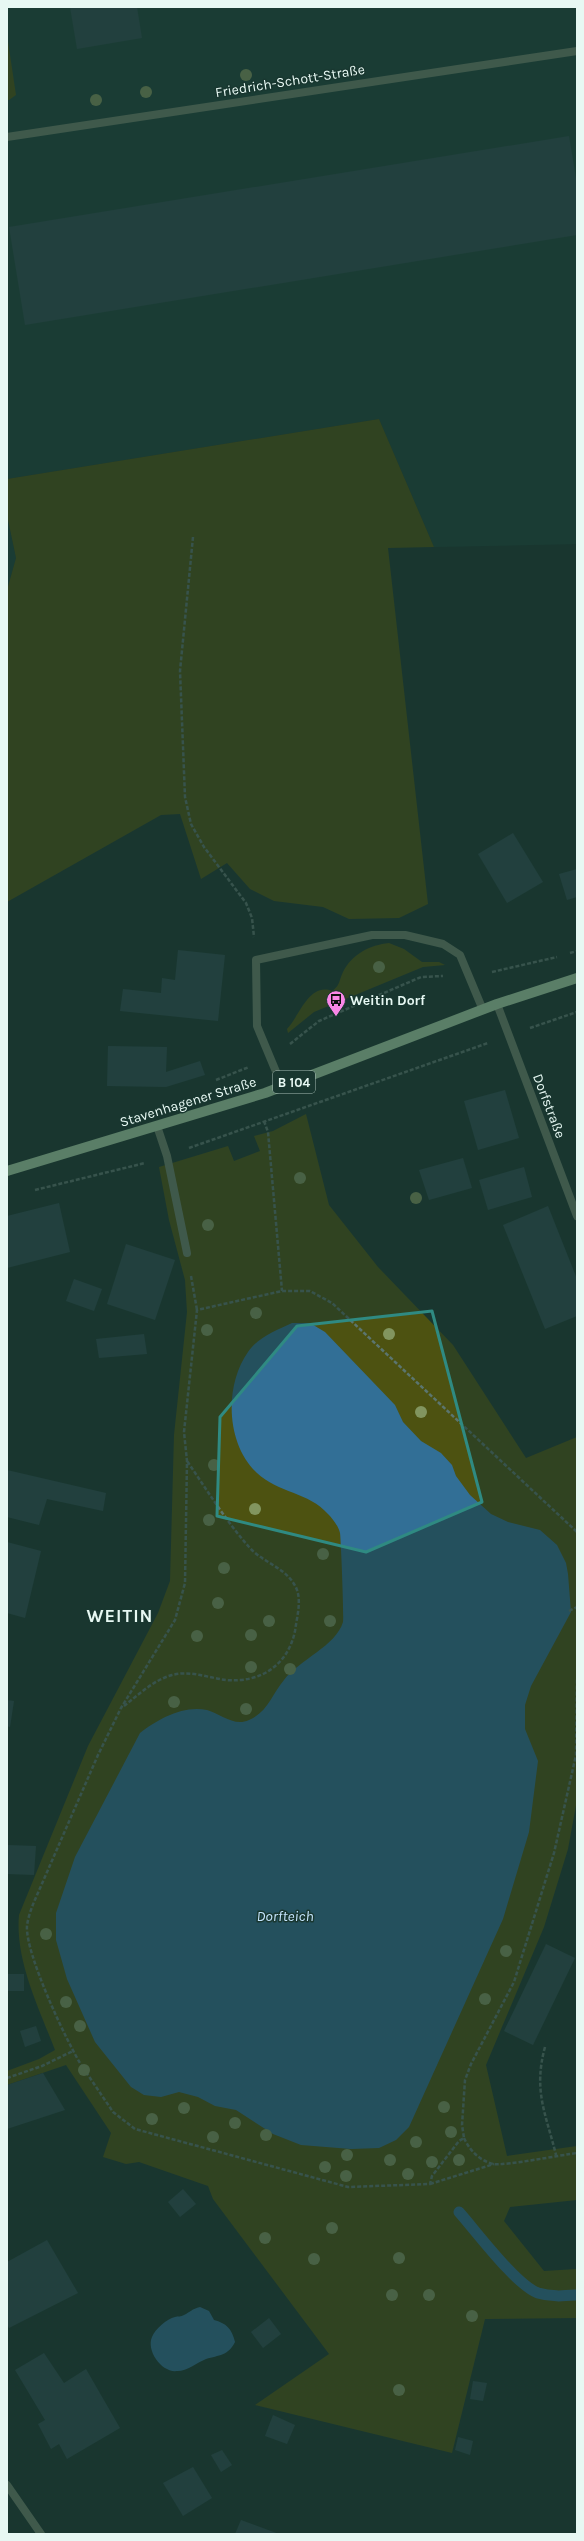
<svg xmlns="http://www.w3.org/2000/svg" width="584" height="2541" font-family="Karla,sans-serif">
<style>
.built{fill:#1c443b}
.green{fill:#4d5211}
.water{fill:#326f96}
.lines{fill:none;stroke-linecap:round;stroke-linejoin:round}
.stream{stroke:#326f96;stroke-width:11}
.building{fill:#2d4c50}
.path{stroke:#5b756f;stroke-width:2.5;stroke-dasharray:4 2;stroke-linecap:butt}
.service{stroke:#6e836e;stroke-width:8}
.minor{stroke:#6e836e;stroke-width:8}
.primary{stroke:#a9d5aa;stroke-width:10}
.tree{fill:#82955f}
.marked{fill:none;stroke:#2f8a82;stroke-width:3;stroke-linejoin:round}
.labels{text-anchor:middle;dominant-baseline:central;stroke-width:3;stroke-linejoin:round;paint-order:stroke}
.shield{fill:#193730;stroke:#a9beb8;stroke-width:1}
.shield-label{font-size:13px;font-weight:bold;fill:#e7f8f3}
.street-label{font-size:14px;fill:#e7f8f3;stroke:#193730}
.poi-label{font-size:14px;font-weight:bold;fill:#e7f8f3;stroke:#193730;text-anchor:start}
.water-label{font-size:15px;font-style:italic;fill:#c5e5fd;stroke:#193730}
.district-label{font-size:18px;font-weight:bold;letter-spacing:1px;fill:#e7f8f3;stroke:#193730}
</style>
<rect width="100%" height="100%" fill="#193730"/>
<!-- built -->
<g class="built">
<path d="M7,7H577V544L434,547L379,419L7,479Z"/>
<path d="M7,515L16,558L7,590Z"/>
</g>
<!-- green -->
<g class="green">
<path d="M7,35L16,95L9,100H7Z"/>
<path d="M379,419L434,547L388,548L428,904L399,918L349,919L323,907L274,901L250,889L227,863L201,879L180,814L161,815L7,902V590L16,558L7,515V479Z"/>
<path d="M389,943L404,949L422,962H439L445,965L423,967L314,1012L288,1033L287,1029C299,1017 309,982 332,991C340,986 339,980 343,972C352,954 370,945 389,943Z"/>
<path d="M306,1114L329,1205L378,1267L453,1345L526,1458L577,1437V1800L568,1849L544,1927L486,2065L507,2156L577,2146V2200L510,2207L504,2221L544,2271L577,2269V2318L485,2319L452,2453L255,2405L329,2354L213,2199L208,2186L139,2162L126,2164L103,2157L111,2133L66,2065L7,2085V2071L39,2059L55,2050C39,2008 15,1961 19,1915L88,1746L158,1613L170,1581L174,1435L187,1312L185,1280L169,1220L159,1167L228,1146L234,1161L260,1151L254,1136L273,1131Z"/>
</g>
<!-- water -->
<g class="water">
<path d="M292,1323H310L325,1332L395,1405L403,1422L421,1441L441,1453L452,1465L456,1476L470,1495L491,1514L508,1522L540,1530L557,1545L566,1563L568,1574L571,1612L531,1686L525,1705V1729L538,1761L529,1832L503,1919L409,2127L396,2140L379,2148L351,2149L301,2145L273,2134L236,2110L215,2106L198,2097L179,2092L161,2097L144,2095L131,2087L95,2042L67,1979L56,1940V1913L75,1857L140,1733C158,1719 183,1705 207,1710C221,1714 234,1727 249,1720C268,1712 272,1694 284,1680C299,1660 336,1646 343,1622C344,1617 341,1540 340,1533C339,1527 332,1518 328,1514C309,1492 278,1493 257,1473C226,1444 224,1386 248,1352C258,1337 277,1330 292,1323Z"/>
<path d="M200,2307L209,2311L214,2320C226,2323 232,2329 235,2342C228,2356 219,2355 206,2359C196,2363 188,2371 177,2371C162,2373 146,2351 152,2337C155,2329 167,2319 175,2317C178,2316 181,2317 184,2315C190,2312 192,2309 200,2307Z"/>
</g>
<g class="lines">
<!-- stream -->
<path class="stream" d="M459,2212C476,2231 516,2285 538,2293C551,2297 563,2296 577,2295"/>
</g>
<!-- building -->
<g class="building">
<path d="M70,7H137L142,38L77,49Z"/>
<path d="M569,136L577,184V235L25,325L9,227Z"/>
<path d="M513,833L543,882L507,903L478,854Z"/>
<path d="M577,869V897L567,900L559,874Z"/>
<path d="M178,950L225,955L218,1021L120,1011L123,989L161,993L162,978L175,980Z"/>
<path d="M108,1046L167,1047L166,1072L200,1061L205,1075L166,1087L107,1086Z"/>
<path d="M505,1090L519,1138L478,1150L464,1101Z"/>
<path d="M463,1158L472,1188L429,1200L419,1170Z"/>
<path d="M524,1167L532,1197L488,1210L479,1180Z"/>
<path d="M59,1203L70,1252L7,1268V1216Z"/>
<path d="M548,1206L577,1279V1316L545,1329L503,1225Z"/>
<path d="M126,1244L175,1260L155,1320L107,1304Z"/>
<path d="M74,1279L102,1289L94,1311L66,1301Z"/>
<path d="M144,1334L147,1354L99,1358L96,1339Z"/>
<path d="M7,1470L106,1493L103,1511L47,1499L39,1525L7,1517Z"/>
<path d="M7,1542L41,1551L25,1618L7,1613Z"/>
<path d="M7,1700L14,1701L10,1727L7,1726Z"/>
<path d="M7,1845L36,1846L34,1875L7,1874Z"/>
<path d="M546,1944L575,1958L533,2045L504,2031Z"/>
<rect x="7" y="1974" width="17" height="17"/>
<path d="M36,2026L41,2041L25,2047L20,2031Z"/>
<path d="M43,2073L65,2110L7,2129V2085Z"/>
<path d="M183,2189L196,2204L180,2217L168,2202Z"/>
<path d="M47,2240L78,2293L9,2328L7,2324V2262Z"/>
<path d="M269,2318L281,2334L263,2348L251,2332Z"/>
<path d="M44,2353L64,2383L86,2369L120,2428L67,2459L59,2444L51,2449L38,2424L45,2420L15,2370Z"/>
<path d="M473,2381L487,2383L483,2401L470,2399Z"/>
<path d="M273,2415L295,2425L287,2444L265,2436Z"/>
<path d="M458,2437L473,2441L470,2455L455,2450Z"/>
<path d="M222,2450L232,2465L221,2472L211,2455Z"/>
<path d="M193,2467L212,2498L183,2516L163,2483Z"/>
<path d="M241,2520L279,2534H235Z"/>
</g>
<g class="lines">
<!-- path -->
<g class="path">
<path d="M193,537L180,671L185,797L191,824L204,847L246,903L252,918L254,937"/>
<path d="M570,953L577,951"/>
<path d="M492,972L557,957"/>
<path d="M530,1028L577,1012"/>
<path d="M290,1044L319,1021L421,977L443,976"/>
<path d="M216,1080L249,1067"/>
<path d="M264,1121L268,1132L282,1291"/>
<path d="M189,1148L488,1043"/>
<path d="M35,1190L145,1163"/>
<path d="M191,1276L197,1310"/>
<path d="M569,1611L577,1607"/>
<path d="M124,1706C139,1694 154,1680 172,1675C190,1670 209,1678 226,1680C261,1683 288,1665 295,1631C297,1616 303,1597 294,1584C284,1567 262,1562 249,1547C226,1521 207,1490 187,1461"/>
<path d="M545,2047C533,2091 546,2114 556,2155"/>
<circle cx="84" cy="2070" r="2.5"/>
<path d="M83,2068C67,2043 25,1953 27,1926C28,1918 31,1909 34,1902L98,1755L121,1708L175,1620L185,1583L187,1461L184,1432L197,1310L282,1291H310L332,1303L577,1532"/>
<path d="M86,2072L113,2112L135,2129L348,2187L430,2184L432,2176L459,2141L464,2138L462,2125L465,2080L471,2064L514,1982L554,1853L576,1755L577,1678"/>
<path d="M7,2078L42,2066L73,2051"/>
<path d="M464,2138C470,2151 479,2160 493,2164C505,2166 561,2155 577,2153"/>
<path d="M430,2184L494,2164"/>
</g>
<!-- service -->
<g class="service">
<path d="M282,1086L257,1026L256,960L372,935H405L443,944L460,955L483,1010"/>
<path d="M157,1126L167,1156L187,1253"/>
</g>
<!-- minor -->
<g class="minor">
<path d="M7,137L577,51"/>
<path d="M497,1004L577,1216"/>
<path d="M7,2485L41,2534"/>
</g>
<!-- primary -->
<path class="primary" d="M7,1171L265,1093L497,1004L577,978"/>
</g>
<!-- trees -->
<g class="tree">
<circle cx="246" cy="75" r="6"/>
<circle cx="146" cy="92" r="6"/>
<circle cx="96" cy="100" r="6"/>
<circle cx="379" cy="967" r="6"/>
<circle cx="300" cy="1178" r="6"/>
<circle cx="416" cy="1198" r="6"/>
<circle cx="208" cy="1225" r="6"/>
<circle cx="256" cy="1313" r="6"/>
<circle cx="207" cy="1330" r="6"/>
<circle cx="389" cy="1334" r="6"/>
<circle cx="421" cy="1412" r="6"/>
<circle cx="214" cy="1465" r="6"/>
<circle cx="255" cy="1509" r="6"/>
<circle cx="209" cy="1520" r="6"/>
<circle cx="323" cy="1554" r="6"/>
<circle cx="224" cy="1568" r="6"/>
<circle cx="218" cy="1603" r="6"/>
<circle cx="269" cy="1621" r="6"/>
<circle cx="330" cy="1621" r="6"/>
<circle cx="251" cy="1635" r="6"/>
<circle cx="197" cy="1636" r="6"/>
<circle cx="251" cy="1667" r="6"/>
<circle cx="290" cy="1669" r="6"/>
<circle cx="174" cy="1702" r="6"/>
<circle cx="246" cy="1709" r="6"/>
<circle cx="46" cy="1934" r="6"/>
<circle cx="506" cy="1951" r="6"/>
<circle cx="485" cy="1999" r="6"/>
<circle cx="66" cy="2002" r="6"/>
<circle cx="80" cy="2026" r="6"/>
<circle cx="84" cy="2070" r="6"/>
<circle cx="444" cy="2107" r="6"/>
<circle cx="184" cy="2108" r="6"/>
<circle cx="152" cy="2119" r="6"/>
<circle cx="235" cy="2123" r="6"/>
<circle cx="451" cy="2132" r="6"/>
<circle cx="266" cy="2135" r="6"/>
<circle cx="213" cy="2137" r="6"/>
<circle cx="416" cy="2142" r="6"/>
<circle cx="347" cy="2155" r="6"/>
<circle cx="390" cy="2160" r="6"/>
<circle cx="459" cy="2160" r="6"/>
<circle cx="432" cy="2162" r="6"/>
<circle cx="325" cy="2167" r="6"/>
<circle cx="408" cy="2174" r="6"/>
<circle cx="346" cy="2176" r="6"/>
<circle cx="332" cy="2228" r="6"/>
<circle cx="265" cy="2238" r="6"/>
<circle cx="399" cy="2258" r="6"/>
<circle cx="314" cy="2259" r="6"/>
<circle cx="392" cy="2295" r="6"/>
<circle cx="429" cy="2295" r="6"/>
<circle cx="472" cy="2316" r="6"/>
<circle cx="399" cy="2390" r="6"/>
</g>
<!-- marked area -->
<path d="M0 0H584V2541H0ZM432,1311L482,1502L366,1552L217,1516L220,1417L297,1326Z" fill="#193730" fill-opacity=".55" fill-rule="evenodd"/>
<path class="marked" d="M432,1311L482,1502L366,1552L217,1516L220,1417L297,1326Z"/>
<!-- icons -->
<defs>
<g id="bus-pin" transform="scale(1)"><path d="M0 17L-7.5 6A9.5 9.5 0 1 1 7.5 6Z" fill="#fa87e7" stroke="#193730"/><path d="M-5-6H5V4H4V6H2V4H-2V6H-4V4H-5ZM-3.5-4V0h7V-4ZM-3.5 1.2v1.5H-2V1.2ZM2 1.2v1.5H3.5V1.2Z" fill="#111"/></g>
</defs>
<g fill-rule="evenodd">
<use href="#bus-pin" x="336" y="1000"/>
</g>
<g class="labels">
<!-- shield labels -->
<rect class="shield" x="273" y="1071" width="42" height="22" rx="3"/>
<g class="shield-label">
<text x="294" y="1082">B 104</text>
</g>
<!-- street labels -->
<g class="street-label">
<text transform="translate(290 81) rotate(-9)">Friedrich-Schott-Straße</text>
<text transform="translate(188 1102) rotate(-17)">Stavenhagener Straße</text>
<text transform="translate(549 1106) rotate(69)">Dorfstraße</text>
</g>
<!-- poi labels -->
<g class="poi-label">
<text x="350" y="1000">Weitin Dorf</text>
</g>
<!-- water labels -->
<g class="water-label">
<text x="285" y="1916">Dorfteich</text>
</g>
<!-- district labels -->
<g class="district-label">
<text x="120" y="1616">WEITIN</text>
</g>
</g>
<!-- border -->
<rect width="584" height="2541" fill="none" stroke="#e7f8f3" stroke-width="16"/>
</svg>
